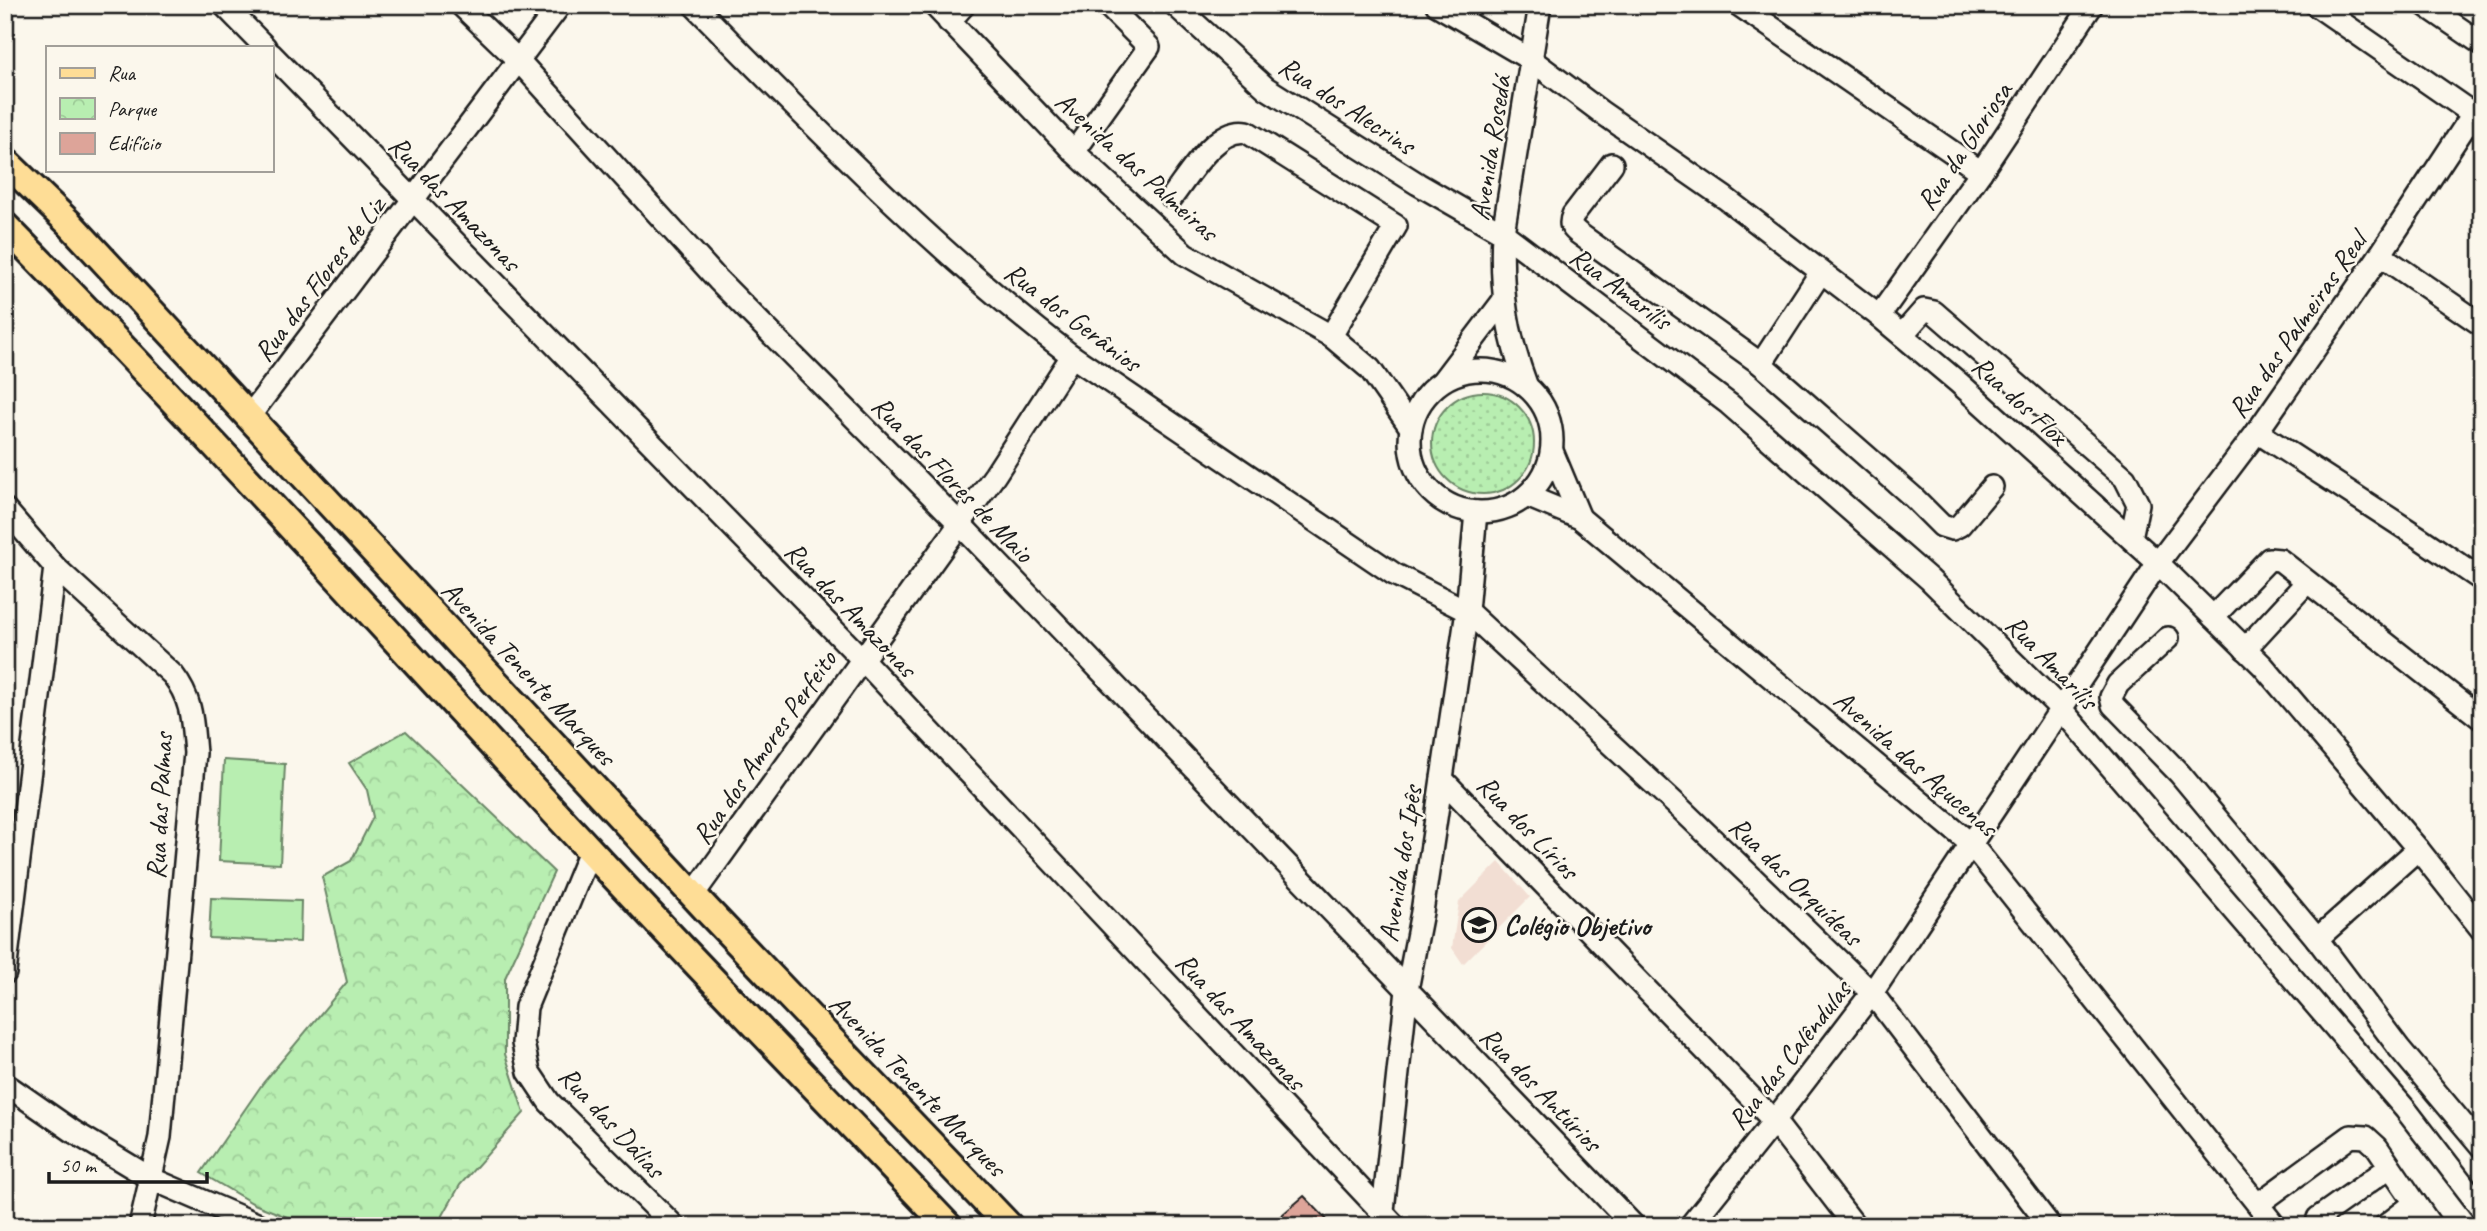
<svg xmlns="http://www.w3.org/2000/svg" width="2487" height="1231" font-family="Caveat,sans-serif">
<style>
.built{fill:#f2ded3}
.grass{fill:url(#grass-dots);stroke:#6a8566;stroke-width:2}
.park{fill:url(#park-crowns);stroke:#6a8566;stroke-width:2}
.pitch{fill:#b8eeb1;stroke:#6a8566;stroke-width:2}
.building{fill:#dda499;stroke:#1c1c1c;stroke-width:2}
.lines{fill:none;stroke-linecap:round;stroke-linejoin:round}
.minor-casing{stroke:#1c1c1c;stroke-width:26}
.major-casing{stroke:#1c1c1c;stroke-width:32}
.minor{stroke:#fbf7ec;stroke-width:21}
.major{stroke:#fedd96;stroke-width:26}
.labels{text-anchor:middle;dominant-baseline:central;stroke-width:5;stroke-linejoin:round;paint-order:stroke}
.street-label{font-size:28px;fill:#1c1c1c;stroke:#fbf7ec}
.poi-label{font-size:28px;font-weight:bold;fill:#1c1c1c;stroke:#fbf7ec;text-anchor:start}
</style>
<defs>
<pattern id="grass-dots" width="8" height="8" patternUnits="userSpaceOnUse" patternTransform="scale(1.75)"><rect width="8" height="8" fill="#b8eeb1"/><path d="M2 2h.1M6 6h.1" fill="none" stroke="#9ecc98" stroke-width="1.8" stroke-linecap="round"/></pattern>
<pattern id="park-crowns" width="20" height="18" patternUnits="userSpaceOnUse" patternTransform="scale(1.75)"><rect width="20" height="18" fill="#b8eeb1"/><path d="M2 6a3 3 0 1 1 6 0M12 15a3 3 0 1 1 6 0" fill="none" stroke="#9ecc98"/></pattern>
</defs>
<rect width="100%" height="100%" fill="#fbf7ec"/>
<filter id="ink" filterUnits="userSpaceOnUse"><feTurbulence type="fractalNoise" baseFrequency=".0143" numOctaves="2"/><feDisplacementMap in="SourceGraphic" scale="14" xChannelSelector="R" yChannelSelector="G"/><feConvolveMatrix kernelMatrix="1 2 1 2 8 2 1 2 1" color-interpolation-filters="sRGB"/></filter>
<g filter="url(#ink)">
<!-- built -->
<path class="built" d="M1499,862L1530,897L1463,964L1452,948L1459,902Z"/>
<!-- grass -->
<circle class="grass" cx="1483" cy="443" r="51"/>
<!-- park -->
<path class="park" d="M406,731L554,872L505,978V1054L524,1113L460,1185L437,1226H310L254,1204L201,1173L263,1083L347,982L322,877L351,861L373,817L367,790L349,763Z"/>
<!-- pitch -->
<g class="pitch">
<path d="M224,760L285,764L280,864L219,861Z"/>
<path d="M211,898L301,901L300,942L209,938Z"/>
</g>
<!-- building -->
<path class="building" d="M1304,1196L1333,1226H1269Z"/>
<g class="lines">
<!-- minor casing -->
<g class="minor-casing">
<g id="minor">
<path d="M224,5L265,47"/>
<path d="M461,5L518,60L718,280L959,523L1634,1226"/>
<path d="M694,5C815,127 935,252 1072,356L1394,574L1467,611L1681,809L1872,993L2050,1226"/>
<path d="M934,5L1074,152L1185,254L1331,336L1370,369L1411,428"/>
<path d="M1175,5L1266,88L1418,184L1503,233L1729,404L1929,579L2062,710L2406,1110L2482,1209"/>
<path d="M1437,5L1533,61L1601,112L1725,198L1879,316L1959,383L2158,563L2263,666L2418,849L2482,930"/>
<path d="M1739,5L1981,172"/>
<path d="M2316,5L2482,120"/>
<path d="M2425,5L2482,44"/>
<path d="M949,22L964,5"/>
<path d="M271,54L861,658L1395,1226"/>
<path d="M1074,152L1149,47L1107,5"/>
<path d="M1612,164L1573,215C1569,224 1571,227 1578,233L1761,364L1913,497L1942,526L1952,529L1960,525L1992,487"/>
<path d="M1172,197C1189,175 1217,126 1247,132L1396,226L1331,336"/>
<path d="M2380,255L2482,325"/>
<path d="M1879,316L1981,172L2092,5"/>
<path d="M1902,335L1924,310L1934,312L2125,478L2138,504L2131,538"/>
<path d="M1761,364L1821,272"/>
<circle cx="1481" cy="441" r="71"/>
<path d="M1443,380L1503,301"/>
<path d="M1527,387C1507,334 1500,290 1503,233L1540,5"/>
<path d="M248,418L560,5"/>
<path d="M2257,432L2420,538L2482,580"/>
<path d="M1552,451L1580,518"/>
<path d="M1527,496L1580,518L1971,844L2275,1226"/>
<path d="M5,509L55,567L173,675C193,701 192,722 195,753L160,1137L140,1226"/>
<path d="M2213,617L2269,559L2280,560L2482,719"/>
<path d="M2168,638L2118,684L2111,697L2113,705L2180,774L2317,939L2399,1048L2482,1147"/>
<path d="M2245,649L2307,582"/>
<path d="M1442,779L1774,1121L1855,1226"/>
<path d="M590,851L526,1007L523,1043L529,1072L549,1102L674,1226"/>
<path d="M693,895L995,475L1072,356"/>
<path d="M2317,939L2418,849"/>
<path d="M5,973L55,567"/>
<path d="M5,1084L74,1132L152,1179L261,1226"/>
<path d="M2258,1204L2351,1136L2366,1137L2377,1147L2431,1226"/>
<path d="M2318,1218L2390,1167"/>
<path d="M1382,1220L1407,990L1422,912L1467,611L1476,512"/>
<path d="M1690,1226L1774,1121L1872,993L2158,563L2257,432L2380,255L2473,114"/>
<path d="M2385,1226L2415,1203"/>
</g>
</g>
<!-- major casing -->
<g class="major-casing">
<g id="major">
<path d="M5,161L69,223L708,911L1009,1226"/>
<path d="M5,226C204,428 393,639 586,846C705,974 827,1099 948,1226"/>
</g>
</g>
<!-- minor -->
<use href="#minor" class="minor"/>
<!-- major -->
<use href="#major" class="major"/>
</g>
</g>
<!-- icons -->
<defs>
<g id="school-ring" transform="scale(1.75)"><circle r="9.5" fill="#fbf7ec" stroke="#1c1c1c" stroke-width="1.5"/><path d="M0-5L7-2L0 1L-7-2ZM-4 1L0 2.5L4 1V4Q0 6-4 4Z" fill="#1c1c1c"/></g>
</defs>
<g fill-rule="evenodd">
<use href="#school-ring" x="1479" y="925"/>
</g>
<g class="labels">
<!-- street labels -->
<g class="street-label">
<text transform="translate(1347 105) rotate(33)">Rua dos Alecrins</text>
<text transform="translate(1964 146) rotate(-56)">Rua da Gloriosa</text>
<text transform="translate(1490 148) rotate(-81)">Avenida Rosedá</text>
<text transform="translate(1137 166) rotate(42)">Avenida das Palmeiras</text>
<text transform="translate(455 203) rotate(46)">Rua das Amazonas</text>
<text transform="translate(319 279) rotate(-53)">Rua das Flores de Liz</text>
<text transform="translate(1621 288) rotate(37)">Rua Amarílis</text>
<text transform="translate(1073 317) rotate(37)">Rua dos Gerânios</text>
<text transform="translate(2297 325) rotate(-55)">Rua das Palmeiras Real</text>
<text transform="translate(2020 400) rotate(42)">Rua dos Flox</text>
<text transform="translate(953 479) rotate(46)">Rua das Flores de Maio</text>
<text transform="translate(851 609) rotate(46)">Rua das Amazonas</text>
<text transform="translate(2052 662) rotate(46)">Rua Amarílis</text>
<text transform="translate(529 673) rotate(47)">Avenida Tenente Marques</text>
<text transform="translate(764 747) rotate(-55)">Rua dos Amores Perfeito</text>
<text transform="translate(1916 763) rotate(41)">Avenida das Açucenas</text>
<text transform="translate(159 806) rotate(-87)">Rua das Palmas</text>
<text transform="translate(1528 827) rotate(46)">Rua dos Lírios</text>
<text transform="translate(1400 864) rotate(-81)">Avenida dos Ipês</text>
<text transform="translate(1796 881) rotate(44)">Rua das Orquídeas</text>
<text transform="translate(1241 1021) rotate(47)">Rua das Amazonas</text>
<text transform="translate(1789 1055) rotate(-52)">Rua das Calêndulas</text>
<text transform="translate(918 1085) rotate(46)">Avenida Tenente Marques</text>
<text transform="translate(1541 1089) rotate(46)">Rua dos Antúrios</text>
<text transform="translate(612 1122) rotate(47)">Rua das Dálias</text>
</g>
<!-- poi labels -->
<g class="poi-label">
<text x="1504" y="925">Colégio Objetivo</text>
</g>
</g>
<!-- margin -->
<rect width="2487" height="1231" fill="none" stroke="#fbf7ec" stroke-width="28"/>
<rect x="14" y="14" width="2459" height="1203" fill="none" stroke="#1c1c1c" stroke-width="2.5" filter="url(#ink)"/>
<!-- legend -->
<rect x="46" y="46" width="228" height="126" fill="#fbf7ec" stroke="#a29f99" stroke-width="2"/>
<rect x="60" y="68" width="35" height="10" fill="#fedd96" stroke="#a29f99" stroke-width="2"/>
<text x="108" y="80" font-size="21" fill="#1c1c1c">Rua</text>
<rect x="60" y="98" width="35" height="21" fill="url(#park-crowns)" stroke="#a29f99" stroke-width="2"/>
<text x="108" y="116" font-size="21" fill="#1c1c1c">Parque</text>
<rect x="60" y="133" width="35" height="21" fill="#dda499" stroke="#a29f99" stroke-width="2"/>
<text x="108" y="150" font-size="21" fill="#1c1c1c">Edifício</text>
<!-- scale -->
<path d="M49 1172v10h158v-10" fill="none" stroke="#1c1c1c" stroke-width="3.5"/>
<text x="60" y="1172" font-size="21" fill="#1c1c1c" stroke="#fbf7ec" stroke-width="5" paint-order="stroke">50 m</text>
</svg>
